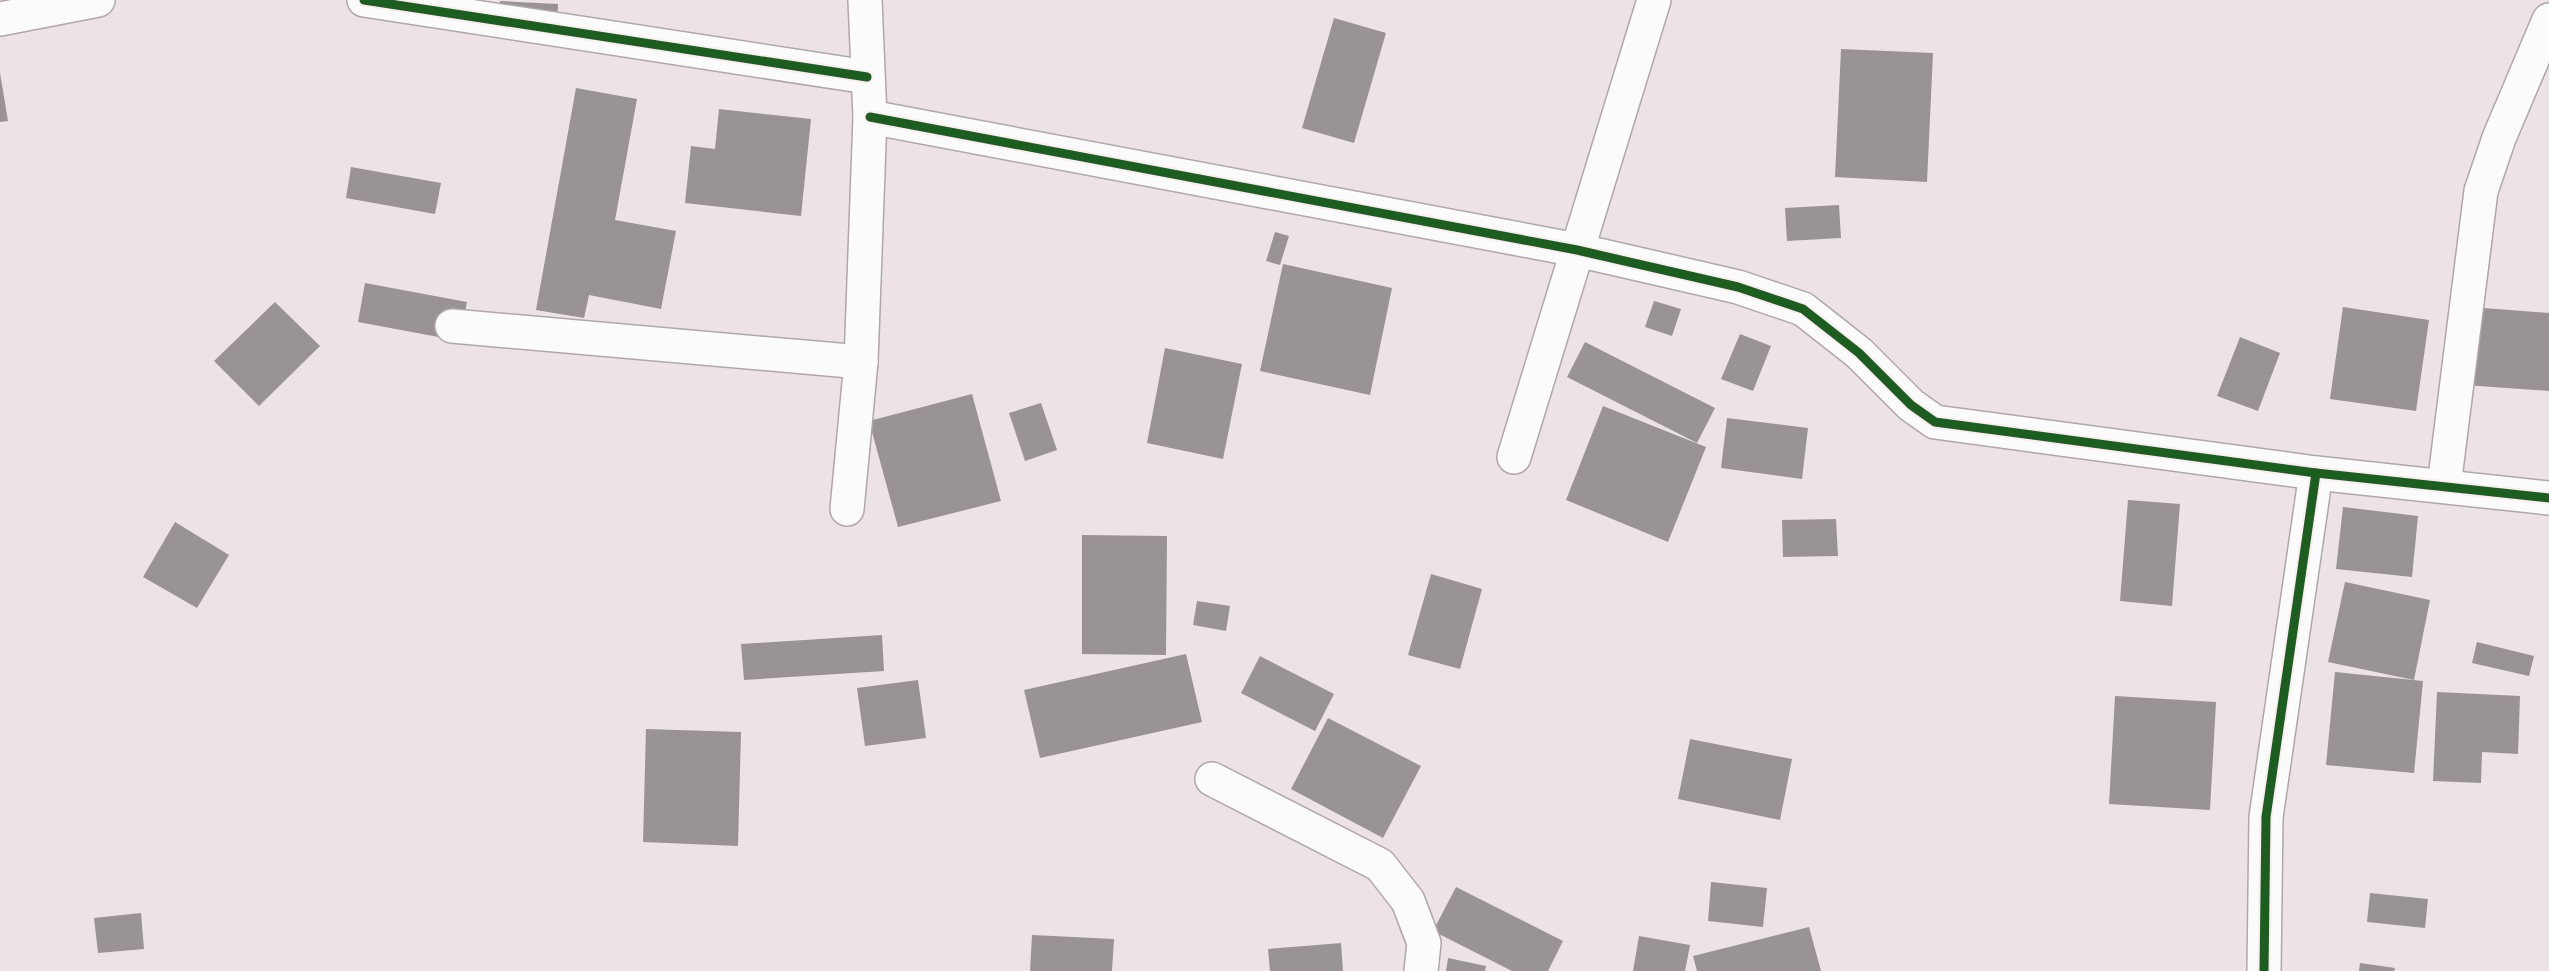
<svg xmlns="http://www.w3.org/2000/svg" width="2549" height="971" font-family="Literata,serif">
<style>
.building{fill:#999395}
.lines{fill:none;stroke-linecap:round;stroke-linejoin:round}
.minor-casing{stroke:#afa7aa;stroke-width:36}
.minor{stroke:#fcfbfb;stroke-width:33}
.cycleway-casing{stroke:#feecf3;stroke-width:13}
.cycleway{stroke:#1b5e20;stroke-width:9}
</style>
<rect width="100%" height="100%" fill="#ede3e6"/>
<!-- building -->
<g class="building">
<path d="M500,1L558,4L557,31L499,29Z"/>
<path d="M1334,18L1386,33L1354,143L1302,128Z"/>
<path d="M1841,49L1933,53L1927,182L1835,177Z"/>
<path d="M0,73L8,121L0,122Z"/>
<path d="M576,88L637,99L615,220L676,231L661,309L589,295L584,318L536,310Z"/>
<path d="M719,109L811,119L801,216L685,203L691,146L715,149Z"/>
<path d="M351,167L441,183L435,214L346,198Z"/>
<path d="M1839,205L1841,238L1787,241L1785,208Z"/>
<path d="M1275,232L1289,236L1280,265L1266,261Z"/>
<path d="M1283,264L1392,288L1370,395L1260,371Z"/>
<path d="M365,283L467,302L460,341L358,322Z"/>
<path d="M1654,301L1681,309L1672,336L1645,327Z"/>
<path d="M275,302L320,346L259,406L214,361Z"/>
<path d="M2343,307L2429,320L2416,411L2330,399Z"/>
<path d="M2471,307L2549,313V391L2465,385Z"/>
<path d="M1740,334L1771,346L1753,391L1721,379Z"/>
<path d="M2240,337L2280,353L2258,411L2217,396Z"/>
<path d="M1585,342L1715,408L1697,443L1567,377Z"/>
<path d="M1165,348L1242,364L1223,459L1147,443Z"/>
<path d="M972,394L1001,501L898,527L869,421Z"/>
<path d="M1041,403L1057,450L1025,461L1009,413Z"/>
<path d="M1603,406L1706,447L1668,542L1566,500Z"/>
<path d="M1727,418L1808,428L1802,479L1721,468Z"/>
<path d="M2128,500L2180,504L2172,606L2120,601Z"/>
<path d="M2343,507L2418,516L2412,577L2336,569Z"/>
<path d="M1836,519L1838,556L1783,557L1782,520Z"/>
<path d="M175,522L229,555L197,608L143,577Z"/>
<path d="M1082,535L1167,536L1166,655L1082,654Z"/>
<path d="M1431,574L1482,589L1460,669L1408,655Z"/>
<path d="M2345,582L2430,600L2414,680L2328,662Z"/>
<path d="M1197,601L1230,606L1226,631L1193,625Z"/>
<path d="M882,635L884,671L744,680L741,644Z"/>
<path d="M2477,642L2534,656L2529,676L2472,663Z"/>
<path d="M1186,654L1202,722L1040,758L1024,690Z"/>
<path d="M1260,656L1334,694L1315,731L1241,693Z"/>
<path d="M2335,672L2423,681L2414,773L2326,765Z"/>
<path d="M918,680L926,738L865,746L857,688Z"/>
<path d="M2437,692L2520,696L2518,754L2482,752L2481,783L2433,781Z"/>
<path d="M2115,696L2216,702L2210,810L2109,804Z"/>
<path d="M1328,718L1421,766L1383,838L1291,789Z"/>
<path d="M646,729L741,732L738,846L643,842Z"/>
<path d="M1690,739L1792,759L1780,820L1678,799Z"/>
<path d="M1711,882L1767,888L1763,927L1708,921Z"/>
<path d="M1456,887L1563,941L1548,971H1512L1433,931Z"/>
<path d="M2370,893L2428,899L2425,928L2367,922Z"/>
<path d="M141,913L144,949L98,953L94,918Z"/>
<path d="M1809,927L1821,971H1697L1693,956Z"/>
<path d="M1032,935L1114,939L1112,971H1030Z"/>
<path d="M1639,936L1690,945L1685,971H1633Z"/>
<path d="M1341,943L1343,971H1270L1268,949Z"/>
<path d="M1448,958L1486,966L1485,971H1446Z"/>
<path d="M2360,963L2395,968L2394,971H2359Z"/>
</g>
<g class="lines">
<!-- minor casing -->
<g class="minor-casing">
<g id="minor">
<path d="M364,0L867,77"/>
<path d="M0,19L98,0"/>
<path d="M870,117L1577,250L1738,287L1803,309L1859,353L1911,405L1935,422L2316,473L2549,498"/>
<path d="M452,326L861,362"/>
<path d="M1514,457L1654,0"/>
<path d="M2444,486L2481,191L2499,138L2549,20"/>
<path d="M847,509L861,362L870,117L865,0"/>
<path d="M1212,779L1380,865L1408,901L1424,943L1421,971"/>
<path d="M2264,971L2266,817L2316,473"/>
</g>
</g>
<!-- minor -->
<use href="#minor" class="minor"/>
<!-- cycleway casing -->
<g class="cycleway-casing">
<g id="cycleway">
<path d="M364,0L867,77"/>
<path d="M870,117L1577,250L1738,287L1803,309L1859,353L1911,405L1935,422L2316,473L2549,498"/>
<path d="M2264,971L2266,817L2316,473"/>
</g>
</g>
<!-- cycleway -->
<use href="#cycleway" class="cycleway"/>
</g>
</svg>
